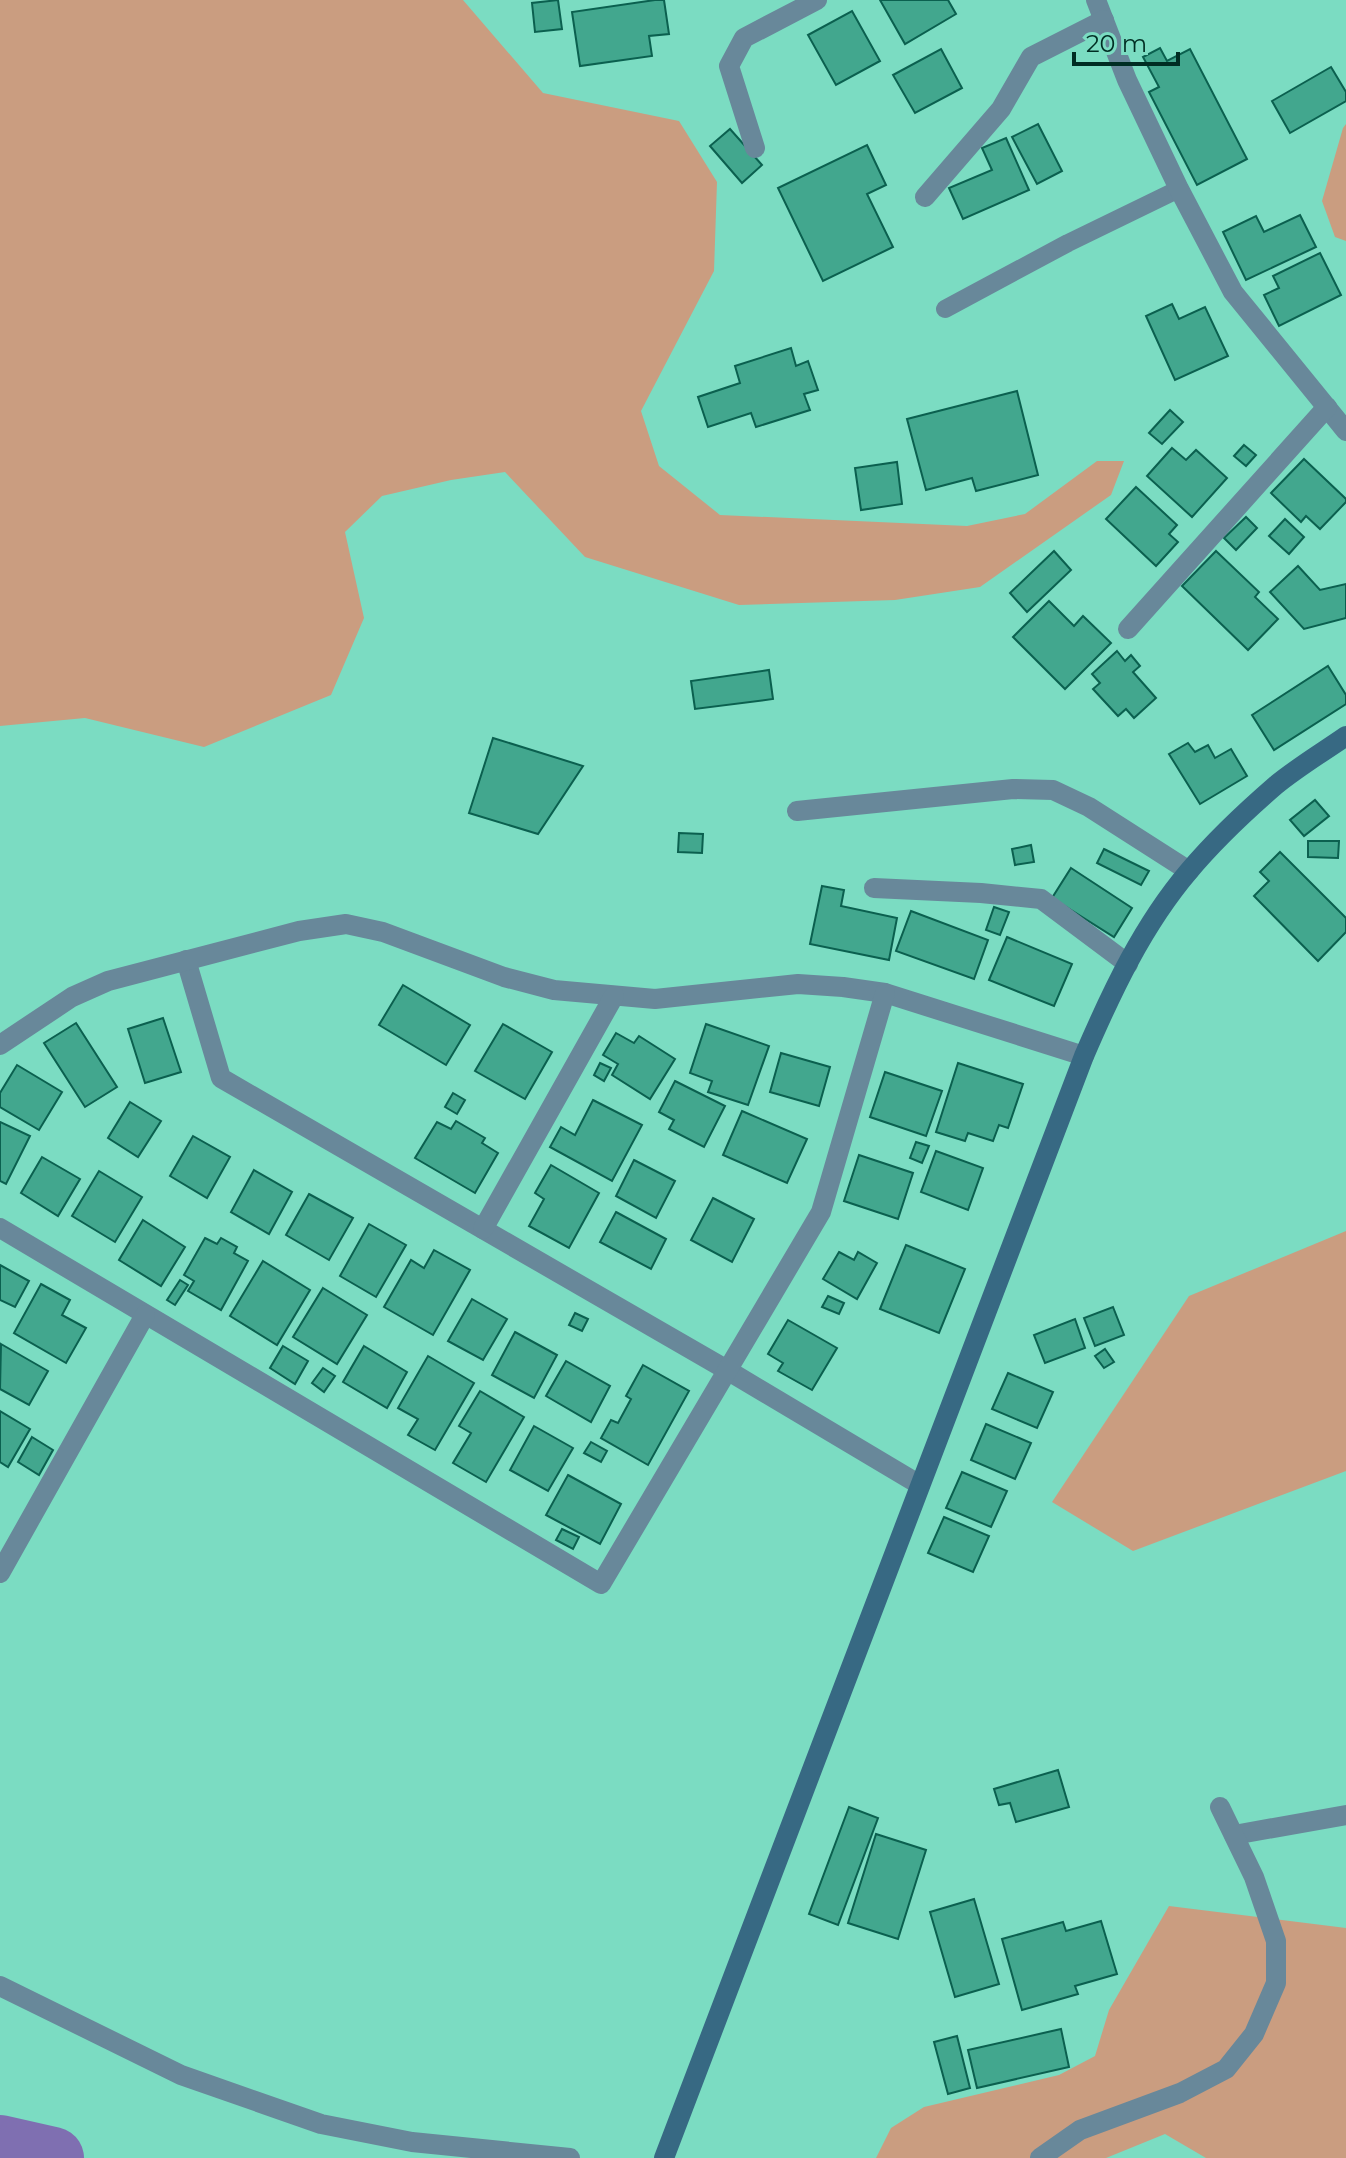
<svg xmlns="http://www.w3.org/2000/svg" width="1346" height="2158" font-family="Montserrat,sans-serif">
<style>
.green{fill:#ca9d80}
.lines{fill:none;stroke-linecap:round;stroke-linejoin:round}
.river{stroke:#7f6fb1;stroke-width:62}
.building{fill:#42a78e;stroke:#0b604f;stroke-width:2}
.lane{stroke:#68889a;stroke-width:18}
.street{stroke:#68889a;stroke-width:20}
.secondary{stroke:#376983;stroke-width:20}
</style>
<rect width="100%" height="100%" fill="#7bdcc2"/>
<!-- green -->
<g class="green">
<path d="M0,0H463L543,93L679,121L717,182L714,271L641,411L659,466L720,515L967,526L1025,514L1097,461H1124L1111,495L980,587L895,600L739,605L585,557L505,472L451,480L382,496L345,532L364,618L331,695L204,747L85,718L0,726Z"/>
<path d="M1346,124V241L1335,237L1322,201L1343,128Z"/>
<path d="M1346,1231V1471L1133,1551L1052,1502L1189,1296Z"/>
<path d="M1169,1906L1346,1928V2158H1206L1165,2134L1106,2158H876L891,2128L924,2107L1059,2075L1095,2056L1109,2010Z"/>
</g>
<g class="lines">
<!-- river -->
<path class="river" d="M0,2146L53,2158"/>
</g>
<!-- building -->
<g class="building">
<path d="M558,0L562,29L535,32L532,3Z"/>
<path d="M655,0H664L669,34L649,36L652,56L580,66L572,12Z"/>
<path d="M880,0H948L956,14L905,44Z"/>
<path d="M852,11L880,61L836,85L808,35Z"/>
<path d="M1160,48L1167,61L1190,49L1247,159L1197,185L1149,92L1159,87L1143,57Z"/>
<path d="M941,49L962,88L915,113L893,75Z"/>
<path d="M1331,67L1346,92V101L1290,133L1272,101Z"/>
<path d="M1038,124L1062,171L1037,184L1012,137Z"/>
<path d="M730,129L762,165L742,183L710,146Z"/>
<path d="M1006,138L1029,190L963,219L949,188L992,170L982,148Z"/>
<path d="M867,145L886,185L867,194L893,247L823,281L778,188Z"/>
<path d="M1300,215L1316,247L1246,280L1223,232L1256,216L1264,232Z"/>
<path d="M1320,253L1341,295L1279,326L1264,295L1279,288L1273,276Z"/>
<path d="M1172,304L1179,319L1205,307L1228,356L1175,380L1146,316Z"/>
<path d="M791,348L796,366L808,361L818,390L804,394L810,410L756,427L751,413L708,427L698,397L740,383L735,366Z"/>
<path d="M1017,391L1038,475L976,491L972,478L926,490L907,419Z"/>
<path d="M1170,410L1183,422L1162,444L1149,433Z"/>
<path d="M1244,445L1256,455L1246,466L1234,456Z"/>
<path d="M1172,448L1186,460L1196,450L1227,478L1192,517L1147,476Z"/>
<path d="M1304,459L1346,499V502L1320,529L1306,516L1301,522L1271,493Z"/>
<path d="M897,462L902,504L861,510L855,468Z"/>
<path d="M1136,487L1177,525L1169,534L1178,542L1156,566L1106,519Z"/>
<path d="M1246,517L1257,528L1236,550L1224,538Z"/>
<path d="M1285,519L1304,537L1289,554L1269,536Z"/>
<path d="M1054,551L1071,570L1027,612L1010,593Z"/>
<path d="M1216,551L1259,592L1255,597L1278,619L1248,650L1182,586Z"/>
<path d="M1298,566L1320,590L1346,584V618L1304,629L1270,592Z"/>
<path d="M1049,601L1074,626L1083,616L1111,643L1065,689L1013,637Z"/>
<path d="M1117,651L1125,661L1131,655L1140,666L1133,672L1156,698L1134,718L1126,709L1118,716L1093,689L1100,683L1092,674Z"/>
<path d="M1328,666L1346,695V704L1274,750L1252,715Z"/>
<path d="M769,670L773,699L695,709L691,681Z"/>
<path d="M493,738L583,766L538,834L469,813Z"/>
<path d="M1188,743L1195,752L1208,745L1215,758L1231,749L1247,776L1200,804L1169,754Z"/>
<path d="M1315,800L1329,816L1304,836L1290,820Z"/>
<path d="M679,833L703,834L702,853L678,852Z"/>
<path d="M1308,841H1339L1338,858L1308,857Z"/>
<path d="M1031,845L1034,862L1015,865L1012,849Z"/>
<path d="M1104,849L1149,871L1141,885L1097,863Z"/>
<path d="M1280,852L1346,918V932L1318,961L1254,896L1269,881L1260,872Z"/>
<path d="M1071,868L1132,908L1114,937L1052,898Z"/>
<path d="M822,886L844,890L841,906L897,918L889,960L810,944Z"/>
<path d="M994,907L1009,912L1000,935L986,930Z"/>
<path d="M911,911L988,940L974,979L896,951Z"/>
<path d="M1007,937L1072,964L1054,1006L989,980Z"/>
<path d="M403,985L470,1025L446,1065L379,1025Z"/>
<path d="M163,1018L181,1072L145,1083L128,1029Z"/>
<path d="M76,1023L117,1087L85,1107L44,1043Z"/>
<path d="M503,1024L552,1052L525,1099L475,1071Z"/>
<path d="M706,1024L769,1046L748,1105L708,1092L712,1081L690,1073Z"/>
<path d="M616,1033L634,1043L639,1036L675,1059L650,1099L612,1075L618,1064L603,1055Z"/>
<path d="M781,1053L830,1067L819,1106L770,1092Z"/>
<path d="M600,1063L611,1068L604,1081L594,1075Z"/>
<path d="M958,1063L1023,1084L1008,1128L999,1125L993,1141L968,1133L965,1141L936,1132Z"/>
<path d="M17,1065L62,1092L39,1130L0,1107V1093Z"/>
<path d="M885,1072L942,1091L926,1136L870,1117Z"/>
<path d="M675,1081L725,1106L704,1147L669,1129L674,1120L659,1112Z"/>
<path d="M453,1093L465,1100L457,1114L445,1107Z"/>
<path d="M593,1100L642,1125L612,1181L550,1147L561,1127L575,1135Z"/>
<path d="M130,1102L161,1121L138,1157L108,1138Z"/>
<path d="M742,1111L807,1139L787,1183L723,1155Z"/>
<path d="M456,1121L485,1138L482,1143L498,1153L475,1193L415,1158L437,1122L451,1129Z"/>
<path d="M0,1122L30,1136L6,1184L0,1181Z"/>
<path d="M193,1136L230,1157L207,1198L170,1176Z"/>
<path d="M916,1142L929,1146L922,1163L910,1158Z"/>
<path d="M936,1151L983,1168L968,1210L921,1192Z"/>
<path d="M859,1155L913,1173L898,1219L844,1201Z"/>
<path d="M42,1157L80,1179L58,1216L21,1193Z"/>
<path d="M634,1160L675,1181L656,1218L616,1196Z"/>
<path d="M551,1165L599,1193L569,1248L529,1226L544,1199L535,1193Z"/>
<path d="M254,1170L292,1192L269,1234L231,1212Z"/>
<path d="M99,1171L142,1197L115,1242L72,1216Z"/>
<path d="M309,1194L353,1218L329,1260L286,1235Z"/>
<path d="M713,1198L754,1219L732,1262L691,1240Z"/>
<path d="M616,1212L666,1239L651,1269L600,1242Z"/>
<path d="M143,1220L185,1247L161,1286L119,1260Z"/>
<path d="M369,1224L406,1245L376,1297L340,1276Z"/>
<path d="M205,1238L217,1244L221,1238L237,1247L234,1253L248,1261L221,1310L188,1291L194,1281L184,1275Z"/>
<path d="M906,1245L965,1269L939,1333L880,1309Z"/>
<path d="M434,1250L470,1270L433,1335L384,1307L411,1260L424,1268Z"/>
<path d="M839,1252L854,1260L858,1252L877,1263L857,1299L823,1279Z"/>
<path d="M263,1261L310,1290L277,1345L230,1316Z"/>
<path d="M0,1265L29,1281L15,1307L0,1300Z"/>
<path d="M180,1280L188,1285L175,1305L167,1300Z"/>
<path d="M41,1284L70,1300L62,1315L86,1328L66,1363L14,1333Z"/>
<path d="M323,1288L367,1315L337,1364L293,1337Z"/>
<path d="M828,1296L844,1303L839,1314L822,1307Z"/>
<path d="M472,1299L507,1319L483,1360L448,1341Z"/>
<path d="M1113,1307L1124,1335L1095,1346L1084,1318Z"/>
<path d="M575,1313L588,1319L582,1331L569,1325Z"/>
<path d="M1075,1319L1085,1348L1045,1363L1034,1335Z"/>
<path d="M788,1320L837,1348L812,1390L778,1371L783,1363L768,1354Z"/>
<path d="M515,1332L557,1355L534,1398L492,1375Z"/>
<path d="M1,1344L48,1371L29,1405L0,1389Z"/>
<path d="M283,1346L308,1361L295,1384L270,1368Z"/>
<path d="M364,1346L407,1372L387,1408L343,1382Z"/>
<path d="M1105,1349L1114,1362L1104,1368L1095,1356Z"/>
<path d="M428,1356L474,1383L435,1450L408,1435L418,1419L398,1408Z"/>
<path d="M566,1361L610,1386L591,1422L546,1396Z"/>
<path d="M643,1365L689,1391L648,1465L601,1438L611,1420L618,1423L631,1399L626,1396Z"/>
<path d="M323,1368L335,1376L324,1392L312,1383Z"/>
<path d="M1008,1373L1053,1392L1037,1428L992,1409Z"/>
<path d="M480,1391L524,1417L486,1482L453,1463L471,1433L459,1426Z"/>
<path d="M0,1411L30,1429L8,1467L0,1462Z"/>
<path d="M986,1424L1031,1443L1015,1479L971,1460Z"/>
<path d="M534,1426L573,1448L548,1491L510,1470Z"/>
<path d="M32,1437L53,1450L39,1475L18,1462Z"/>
<path d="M591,1442L607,1451L601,1462L584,1453Z"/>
<path d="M962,1472L1007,1491L991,1527L946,1508Z"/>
<path d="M568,1475L621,1504L600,1544L546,1515Z"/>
<path d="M944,1517L989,1536L973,1572L928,1553Z"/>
<path d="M562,1529L579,1537L573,1549L556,1540Z"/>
<path d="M1058,1770L1069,1807L1016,1822L1010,1803L999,1805L994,1789Z"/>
<path d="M849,1807L878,1818L838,1925L809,1914Z"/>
<path d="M876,1834L926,1850L898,1939L848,1923Z"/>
<path d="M974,1899L999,1984L955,1997L930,1912Z"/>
<path d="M1101,1921L1117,1974L1075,1986L1078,1994L1022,2010L1002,1939L1063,1922L1066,1931Z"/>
<path d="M1061,2029L1069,2067L977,2088L968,2050Z"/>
<path d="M957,2036L970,2088L948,2094L934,2042Z"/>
</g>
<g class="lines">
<!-- lane -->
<path class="lane" d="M945,309L1068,243L1179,189"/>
<!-- street -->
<g class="street">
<path d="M1096,0L1127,80L1179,189L1233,292L1346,431"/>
<path d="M755,148L729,66L744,38L817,0"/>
<path d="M925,197L1001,109L1031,57L1104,20"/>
<path d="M1128,629L1327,407"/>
<path d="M797,811L1013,789L1053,790L1089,807L1189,871"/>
<path d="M874,888L981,893L1041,899L1128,964"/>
<path d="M186,960L221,1078L727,1370L920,1485"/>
<path d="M0,1045L72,997L108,981L299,931L346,924L383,932L504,977L554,990L655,999L798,984L843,987L885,993L1084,1056"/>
<path d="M0,1228L601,1584L821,1212L885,993"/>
<path d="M483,1229L614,996"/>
<path d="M0,1573L145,1315"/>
<path d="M1234,1835L1346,1815"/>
<path d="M0,1986L181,2075L321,2124L412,2142L570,2158"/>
<path d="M1040,2158L1080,2130L1180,2093L1226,2069L1254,2034L1276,1983V1941L1254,1877L1220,1807"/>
</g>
<!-- secondary -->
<path class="secondary" d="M664,2158L1084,1056C1112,991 1143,925 1189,871C1215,840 1246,811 1276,785C1298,767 1323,752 1346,736"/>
</g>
<!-- scale -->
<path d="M1074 52v12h104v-12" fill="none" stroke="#002d23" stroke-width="4"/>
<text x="1086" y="52" font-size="24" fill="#002d23" stroke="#7bdcc2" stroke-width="6" paint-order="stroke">20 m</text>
</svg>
